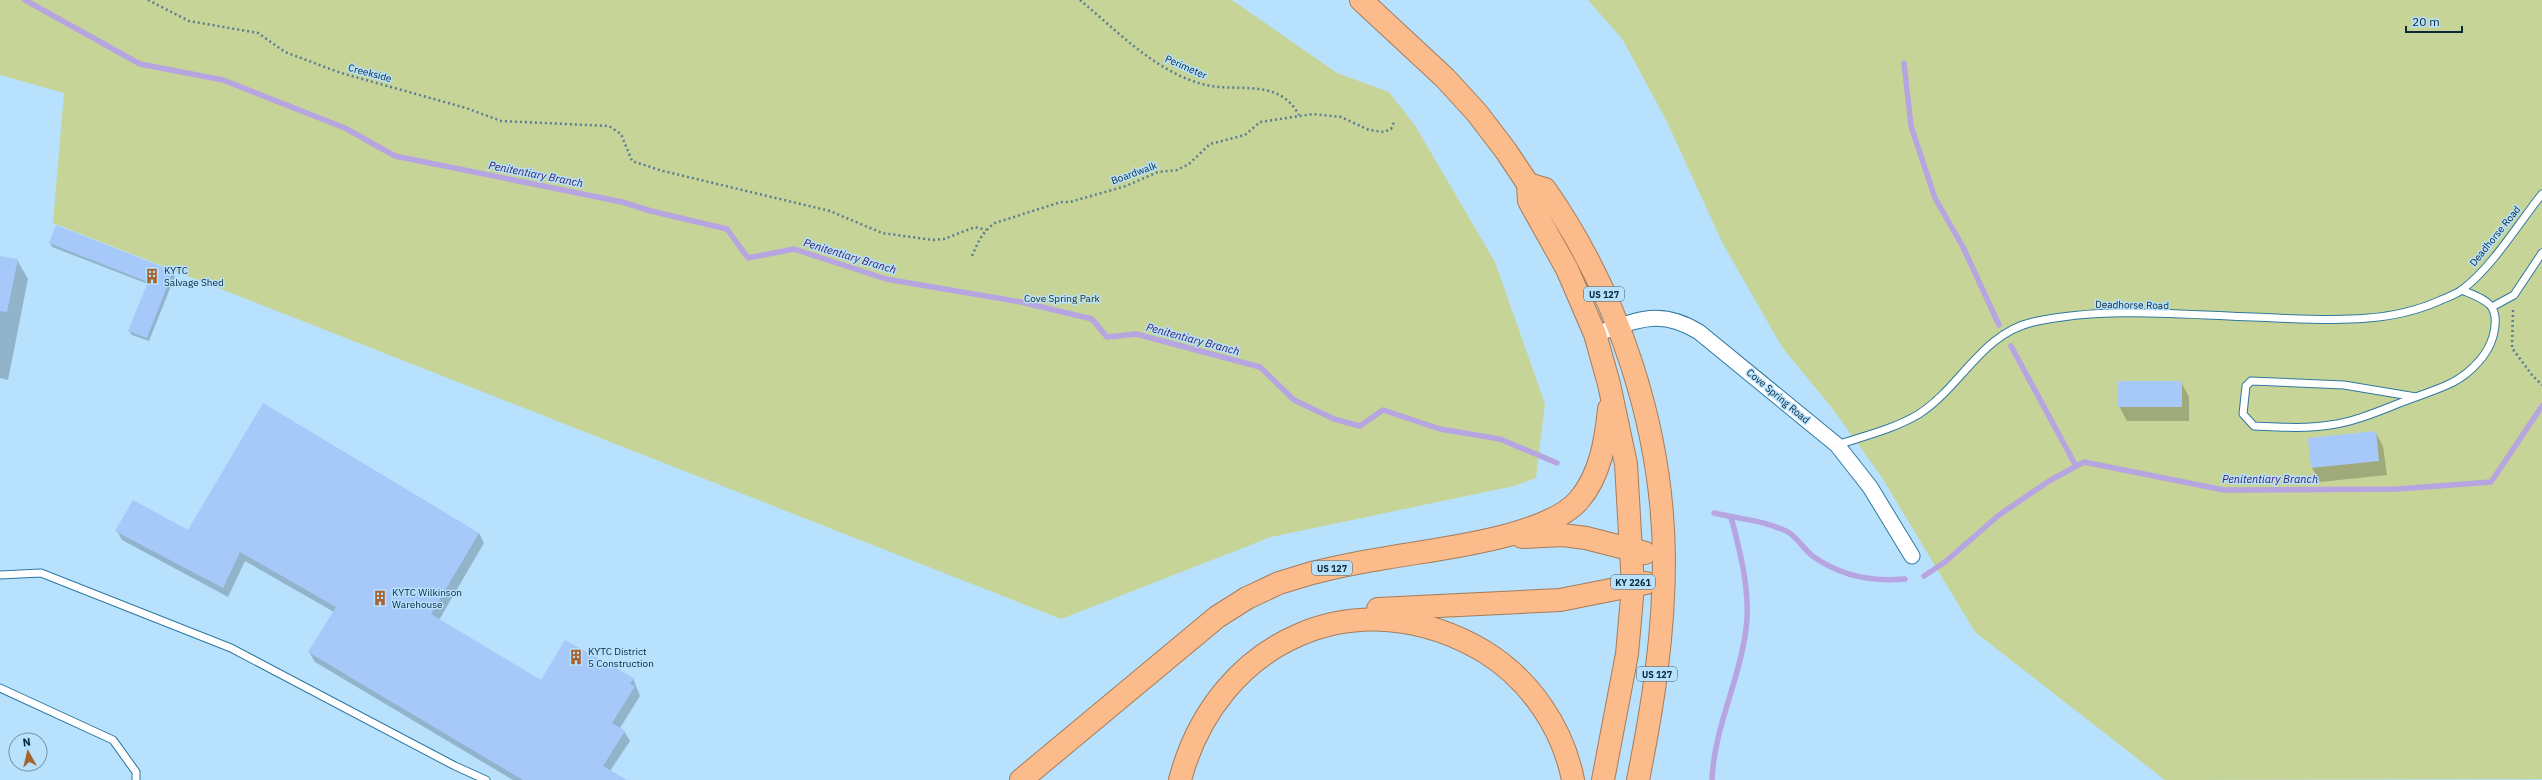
<svg xmlns="http://www.w3.org/2000/svg" width="2542" height="780" font-family="'IBM Plex Sans',sans-serif">
<style>
.green{fill:#c7d498}
.shadow{fill:#0003}
.lines{fill:none;stroke-linecap:round;stroke-linejoin:round}
.stream{stroke:#b6a5e0;stroke-width:5.5}
.building{fill:#a7c9fa}
.service-casing{stroke:#2e78a2;stroke-width:9}
.minor-casing{stroke:#2e78a2;stroke-width:17}
.trunk-casing{stroke:#a67c5a;stroke-width:24}
.path{stroke:#597d93;stroke-width:2.5;stroke-dasharray:2 3;stroke-linecap:butt}
.service{stroke:#fff;stroke-width:7}
.minor{stroke:#fff;stroke-width:15}
.trunk{stroke:#fbbb8a;stroke-width:22}
.labels{text-anchor:middle;dominant-baseline:central;stroke-width:3;stroke-linejoin:round;paint-order:stroke}
.shield{fill:#b7e1fd;stroke:#3d6074;stroke-width:1}
.shield-label{font-size:9px;font-weight:bold;fill:#09283a}
.street-label{font-size:10px;fill:#09283a;stroke:#b7e1fd}
.poi-label{font-size:10px;fill:#09283a;stroke:#b7e1fd;text-anchor:start}
.park-label{font-size:10px;fill:#292f00;stroke:#b7e1fd}
.water-label{font-size:11px;font-style:italic;fill:#3b2065;stroke:#b7e1fd}
</style>
<rect width="100%" height="100%" fill="#b7e1fd"/>
<!-- green -->
<g class="green">
<path d="M0,0H1232L1337,73L1389,92L1416,127L1495,262L1545,404L1536,478L1514,486L1271,537L1061,619L53,223L64,93L0,75Z"/>
<path d="M1588,0H2542V779L2165,780L1975,632L1881,476L1832,408L1782,347L1723,244L1667,122L1623,40Z"/>
</g>
<!-- shadow -->
<g class="shadow">
<path d="M50,243L172,271L175,276L149,341L132,335L129,331L148,284L52,247Z"/>
<path d="M0,257L17,260L28,279L8,380L0,378Z"/>
<path d="M2181,382L2189,397V421H2127L2119,406Z"/>
<path d="M2375,432L2383,446L2387,475L2320,482L2312,468L2309,439Z"/>
<path d="M117,531L479,533L484,543L439,620L542,681L633,678L640,696L620,728L624,731L630,741L610,771L620,780H513L315,662L309,652L334,612L245,561L228,597L122,540Z"/>
</g>
<g class="lines">
<!-- stream -->
<g class="stream">
<path d="M25,0L140,64L223,80L345,128L395,156L622,202L651,211L727,229L748,258L794,249L886,279L1021,302L1092,319L1107,337L1136,334L1260,367L1294,400L1334,419L1360,426L1383,410L1440,429L1500,439L1557,463"/>
<path d="M1904,63L1911,126L1935,198L1963,247L1999,325"/>
<path d="M2011,346L2076,466"/>
<path d="M1714,513C1739,519 1764,520 1788,532C1798,538 1805,551 1814,557C1841,576 1872,582 1905,579"/>
<path d="M1924,576L1945,562L1999,515L2049,481L2084,462L2224,490L2398,489L2491,482L2542,406"/>
<path d="M1712,780C1714,727 1740,680 1746,629C1751,593 1740,551 1731,517"/>
</g>
</g>
<!-- building -->
<g class="building">
<path d="M56,225L173,271L147,338L128,331L148,282L49,243Z"/>
<path d="M0,256L18,259L7,312L0,311Z"/>
<rect x="2118" y="381" width="64" height="26"/>
<path d="M263,403L479,533L431,614L541,680L565,640L634,678L630,684L635,686L612,723L625,731L603,766L627,780H523L308,652L336,607L240,552L223,588L115,531L133,500L188,530Z"/>
<path d="M2376,431L2379,461L2311,468L2308,438Z"/>
</g>
<g class="lines">
<!-- service casing -->
<g class="service-casing">
<g id="service">
<path d="M2492,307L2514,295L2542,253"/>
<path d="M2416,397L2344,385L2251,381L2246,386L2243,414L2254,426C2279,427 2304,429 2330,425C2360,421 2387,407 2416,397C2434,390 2453,385 2468,372C2481,361 2491,348 2494,332C2500,303 2485,300 2462,290"/>
<path d="M1837,445C1864,436 1894,429 1919,414C1961,387 1981,334 2033,322C2109,305 2198,316 2276,318C2332,320 2389,324 2441,300C2448,297 2457,294 2463,289C2493,266 2518,224 2542,194"/>
<path d="M0,575L41,573L231,648L455,766L486,780"/>
<path d="M0,688L113,740L136,772V780"/>
</g>
</g>
<!-- minor casing -->
<g class="minor-casing">
<path id="minor" d="M1595,334C1637,321 1659,307 1699,332L1837,445L1870,487L1912,556"/>
</g>
<!-- trunk casing -->
<g class="trunk-casing">
<g id="trunk">
<path d="M1361,0L1445,78L1477,113L1506,151L1528,184L1529,201L1567,269L1595,334L1609,384L1626,464L1633,586L1627,654L1603,780"/>
<path d="M1528,184L1545,189C1619,295 1663,429 1664,559C1664,635 1653,705 1638,780"/>
<path d="M1522,537L1563,535L1586,538L1645,553"/>
<path d="M1378,609L1560,600L1646,583"/>
<path d="M1021,780L1217,617L1247,598L1279,583L1312,573C1336,567 1361,562 1386,558C1435,549 1546,538 1579,500C1600,476 1606,440 1609,409"/>
<path d="M1180,780C1217,640 1358,576 1485,652C1530,680 1563,728 1573,780"/>
</g>
</g>
<!-- path -->
<g class="path">
<path d="M148,0L189,21L258,33L285,52L341,73L466,108L501,121L609,126L621,134L632,161L663,171L830,211L882,233L933,240L944,239L975,227L986,230"/>
<path d="M1080,0C1117,31 1155,71 1202,84C1229,92 1266,81 1288,101C1292,104 1296,110 1299,115"/>
<path d="M972,256C978,242 982,232 995,223L1061,202H1070L1126,186L1158,172L1177,170L1189,164L1210,144L1245,135L1260,122L1313,114L1341,117L1369,130L1384,132L1391,129L1395,120"/>
<path d="M2513,310L2512,348L2532,375L2542,385"/>
</g>
<!-- service -->
<use href="#service" class="service"/>
<!-- minor -->
<use href="#minor" class="minor"/>
<!-- trunk -->
<use href="#trunk" class="trunk"/>
</g>
<!-- icons -->
<defs>
<g id="building-bare" transform="scale(1.2)"><path d="M-4-6H4V6H1V3H-1V6H-4ZM-2.5-4.3h1.7v1.8h-1.7ZM.8-4.3h1.7v1.8H.8ZM-2.5-1h1.7V.8h-1.7ZM.8-1h1.7V.8H.8Z" fill="#a66530" stroke="#b7e1fd" stroke-width="2.5" paint-order="stroke"/></g>
</defs>
<g fill-rule="evenodd">
<use href="#building-bare" x="152" y="276"/>
<use href="#building-bare" x="380" y="598"/>
<use href="#building-bare" x="576" y="657"/>
</g>
<g class="labels">
<!-- shield labels -->
<g class="shield">
<rect x="1584" y="287" width="40" height="14" rx="3"/>
<rect x="1312" y="561" width="40" height="14" rx="3"/>
<rect x="1611" y="575" width="44" height="14" rx="3"/>
<rect x="1637" y="667" width="40" height="14" rx="3"/>
</g>
<g class="shield-label">
<text x="1604" y="294">US 127</text>
<text x="1332" y="568">US 127</text>
<text x="1633" y="582">KY 2261</text>
<text x="1657" y="674">US 127</text>
</g>
<!-- street labels -->
<g class="street-label">
<text transform="translate(1186 67) rotate(24)">Perimeter</text>
<text transform="translate(370 73) rotate(15)">Creekside</text>
<text transform="translate(1134 173) rotate(-20)">Boardwalk</text>
<text transform="translate(2495 236) rotate(-51)">Deadhorse Road</text>
<text transform="translate(2132 305) rotate(1)">Deadhorse Road</text>
<text transform="translate(1778 396) rotate(40)">Cove Spring Road</text>
</g>
<!-- poi labels -->
<g class="poi-label">
<text x="164" y="270">KYTC<tspan x="164" dy="12">Salvage Shed</tspan></text>
<text x="392" y="592">KYTC Wilkinson<tspan x="392" dy="12">Warehouse</tspan></text>
<text x="588" y="651">KYTC District<tspan x="588" dy="12">5 Construction</tspan></text>
</g>
<!-- park labels -->
<g class="park-label">
<text x="1062" y="298">Cove Spring Park</text>
</g>
<!-- water labels -->
<g class="water-label">
<text transform="translate(536 174) rotate(11)">Penitentiary Branch</text>
<text transform="translate(850 256) rotate(17)">Penitentiary Branch</text>
<text transform="translate(1193 339) rotate(15)">Penitentiary Branch</text>
<text x="2270" y="479">Penitentiary Branch</text>
</g>
</g>
<!-- north arrow -->
<g transform="translate(28 752) rotate(352)"><circle r="19" fill="#b7e1fd" stroke="#7197af"/>
<path d="M0-3L7 15L0 10L-7 15Z" fill="#a66530"/>
<text y="-6" font-size="11" font-weight="bold" text-anchor="middle" fill="#09283a">N</text>
</g>
<!-- scale -->
<path d="M2406 26v6h56v-6" fill="none" stroke="#09283a" stroke-width="2"/>
<text x="2412" y="26" font-size="12" fill="#09283a" stroke="#b7e1fd" stroke-width="3" paint-order="stroke">20 m</text>
</svg>
